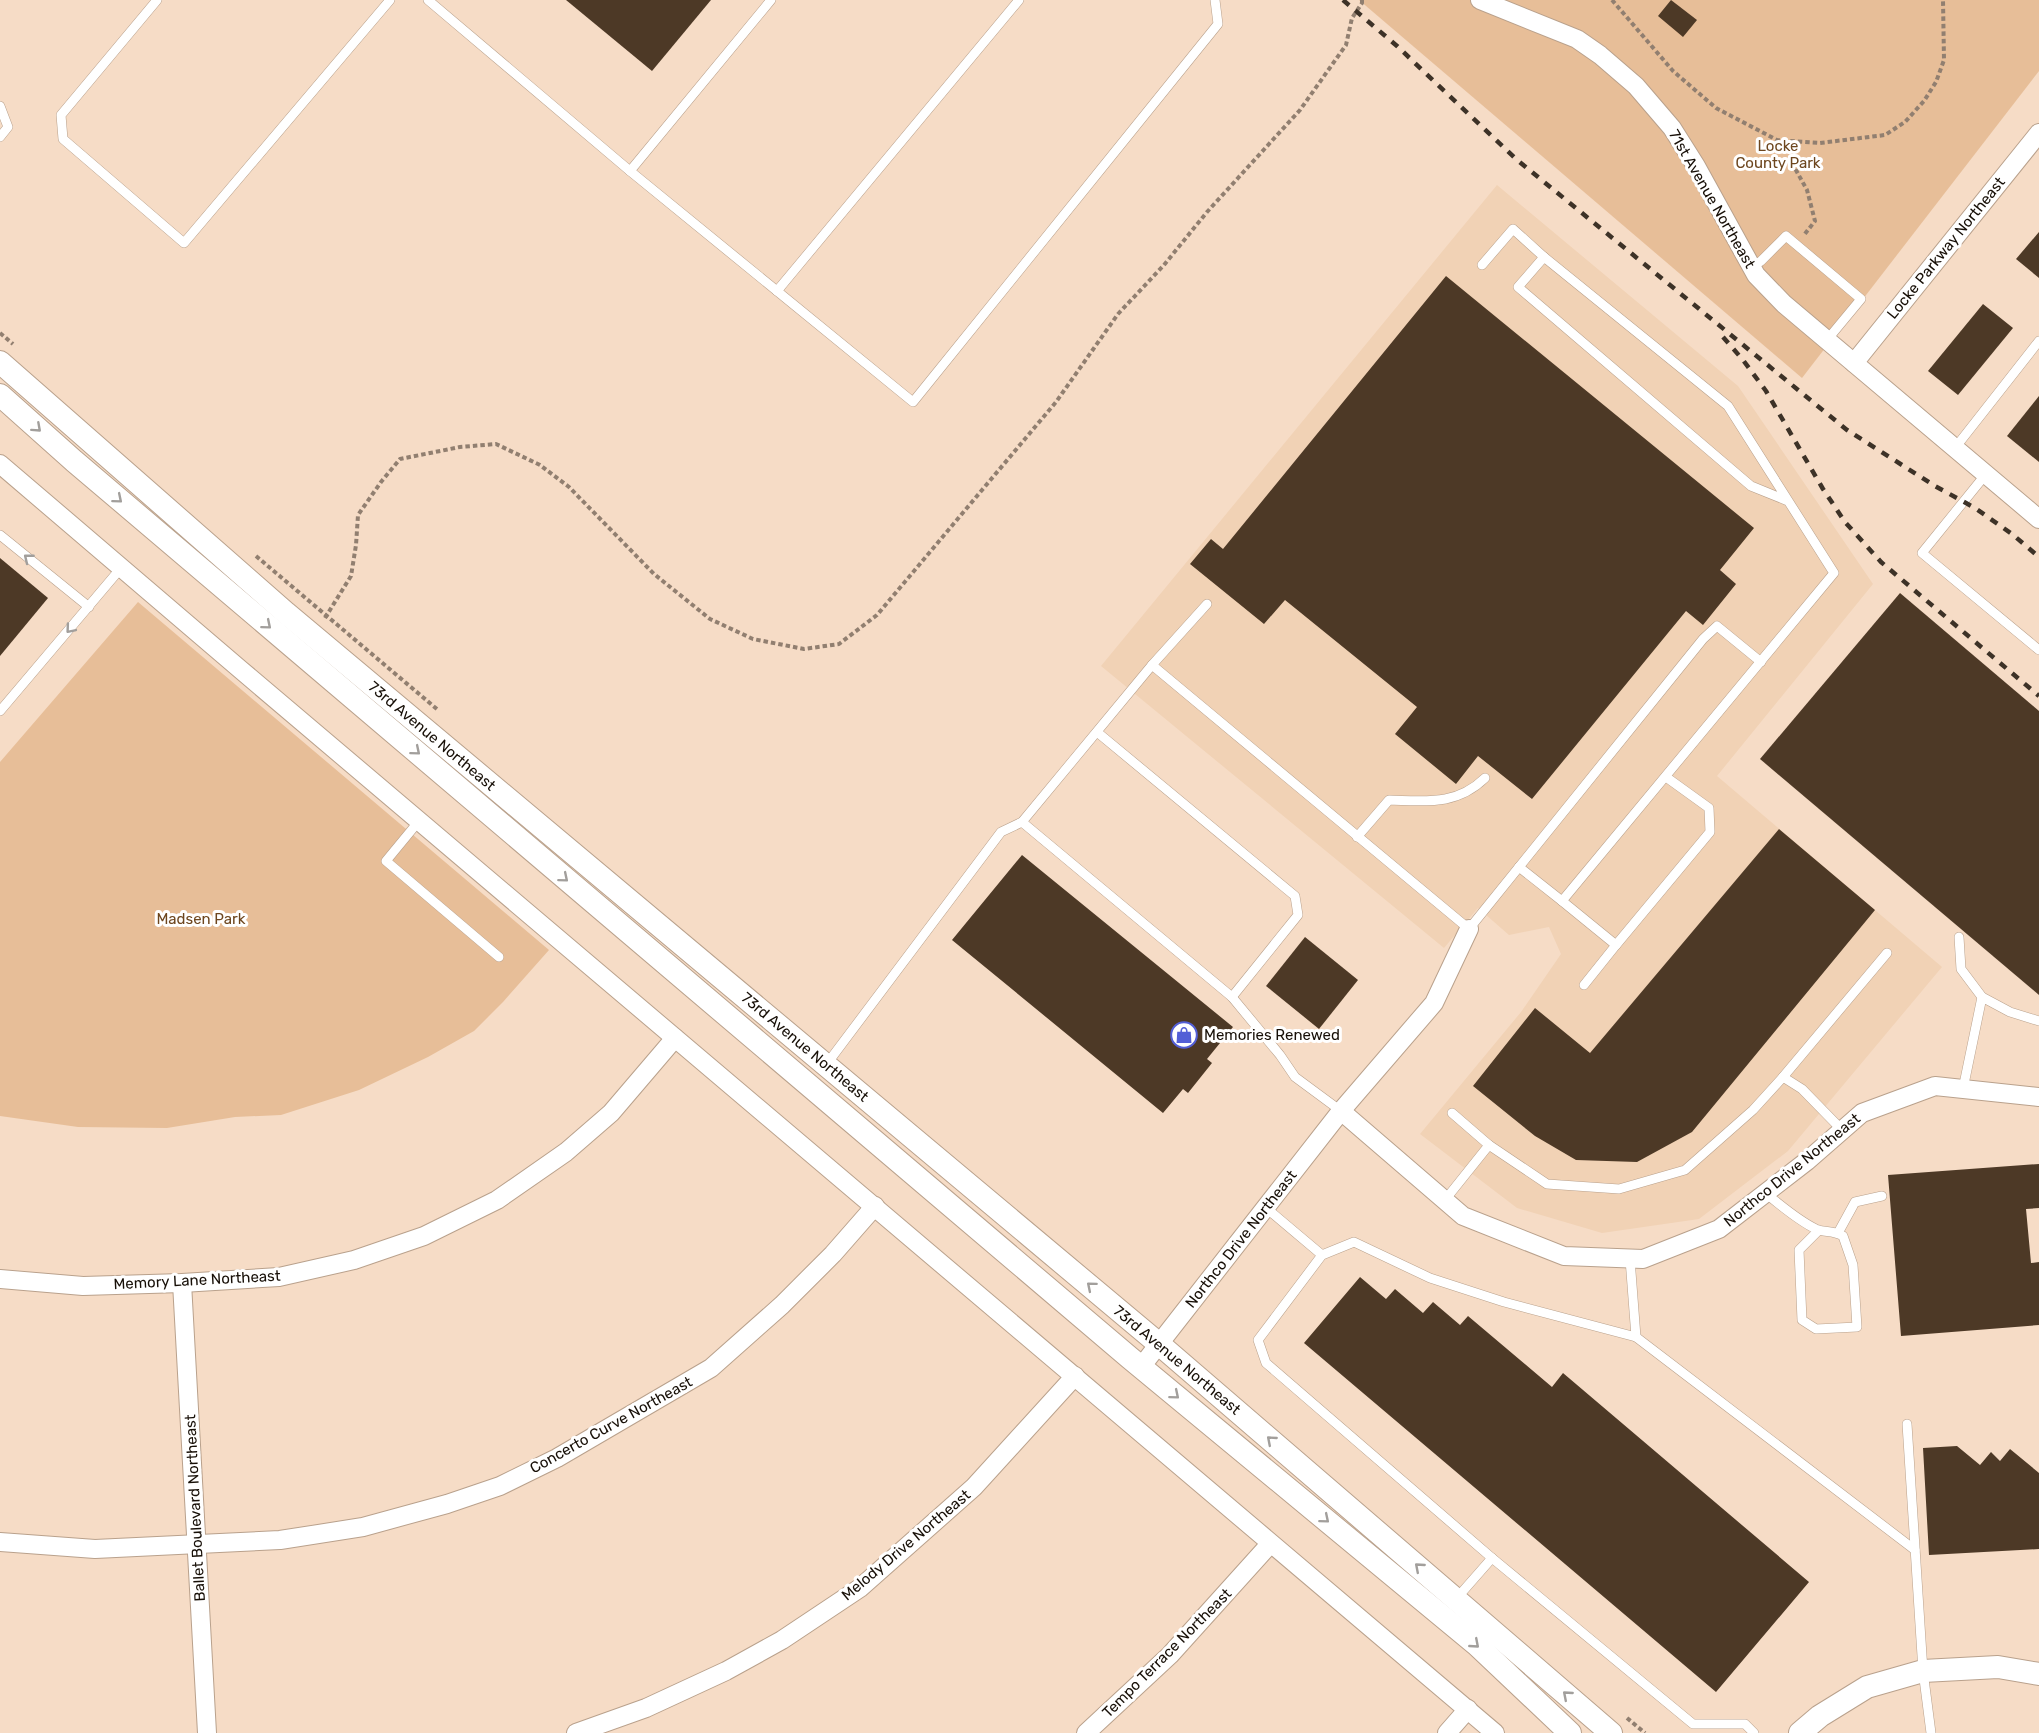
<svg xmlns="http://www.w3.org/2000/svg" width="2039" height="1733" font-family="Rubik,sans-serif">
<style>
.built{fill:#f1d2b5}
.green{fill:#e7be98}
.building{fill:#4d3926}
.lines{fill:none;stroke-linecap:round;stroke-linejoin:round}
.service-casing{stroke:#b9a18c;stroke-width:10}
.minor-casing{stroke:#b9a18c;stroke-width:20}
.tertiary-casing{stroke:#b9a18c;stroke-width:24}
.path{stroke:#917f70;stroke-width:4;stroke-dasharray:4.5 3;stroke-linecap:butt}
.service{stroke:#fff;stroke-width:9}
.minor{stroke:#fff;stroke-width:18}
.tertiary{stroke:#fff;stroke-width:22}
.rail{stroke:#3d3227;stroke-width:4.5;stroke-dasharray:8 8;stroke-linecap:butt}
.oneway{stroke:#a29f9c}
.labels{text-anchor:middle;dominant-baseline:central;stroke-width:6;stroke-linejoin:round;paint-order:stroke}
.park-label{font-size:15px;fill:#6d461e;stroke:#fff}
.street-label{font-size:15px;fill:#170f07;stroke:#fff}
.poi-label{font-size:15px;fill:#170f07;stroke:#fff;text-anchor:start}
</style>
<rect width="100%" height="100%" fill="#f6dcc6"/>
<!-- built -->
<path class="built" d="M1497,185L1738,386L1873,584L1717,776L1942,967L1788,1151L1699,1219L1602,1233L1517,1208L1420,1134L1521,1012L1561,954L1549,927L1509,935L1478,908L1444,948L1101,666Z"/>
<!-- green -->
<g class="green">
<path d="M1359,0H2039V71L1802,378Z"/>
<path d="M138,602L549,950L503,1002L474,1031L428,1057L359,1090L281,1115L235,1117L167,1128L78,1127L0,1116V762Z"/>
</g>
<!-- building -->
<g class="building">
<path d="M566,0H711L652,71Z"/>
<path d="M1671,0L1697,20L1683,37L1658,16Z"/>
<path d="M2039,232V278L2016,259Z"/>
<path d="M1446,276L1754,528L1720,570L1736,584L1703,625L1686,611L1532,799L1478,756L1456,784L1395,734L1417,707L1285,600L1264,624L1190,564L1211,539L1223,549Z"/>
<path d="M1983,304L2013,328L1958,395L1928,371Z"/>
<path d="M2039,396V462L2007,436Z"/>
<path d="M0,558L48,598L0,656Z"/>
<path d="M1900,593L2039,711V995L1760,759Z"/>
<path d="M1779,829L1875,910L1692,1132L1637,1162L1576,1160L1535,1136L1473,1086L1535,1008L1590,1053Z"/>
<path d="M1022,855L1233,1027L1207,1059L1212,1063L1188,1093L1183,1089L1163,1113L952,940Z"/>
<path d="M1305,937L1358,980L1319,1029L1266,986Z"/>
<path d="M2039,1164V1208L2026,1209L2031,1263L2039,1262V1325L1901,1336L1888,1175Z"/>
<path d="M1360,1277L1386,1299L1395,1289L1423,1313L1433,1302L1460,1325L1468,1316L1552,1387L1563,1373L1809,1582L1716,1692L1304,1343Z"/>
<path d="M1957,1446L1980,1465L1991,1452L2000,1461L2010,1449L2039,1473V1549L1929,1555L1923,1448Z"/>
</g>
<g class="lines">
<!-- service casing -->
<g class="service-casing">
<g id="service">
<path d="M157,0L61,115L63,139L184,243L390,0"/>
<path d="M428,0L630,171L913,402L1218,24L1215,0"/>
<path d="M0,106L8,127L0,137"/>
<path d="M630,171L771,0"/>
<path d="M1482,265L1513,229L1544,257"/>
<path d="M1752,267L1761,261L1786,236L1861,299L1827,340"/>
<path d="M777,291L1019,0"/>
<path d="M1955,448L2039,341"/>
<path d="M1986,474L1922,553L2039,650"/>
<path d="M0,535L89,607"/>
<path d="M1152,665L1207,604"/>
<path d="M0,711L121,568"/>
<path d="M1097,732L1295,896L1298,915L1232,997"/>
<path d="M419,821L386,861L499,957"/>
<path d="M1357,837L1389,800C1426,801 1456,806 1485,778"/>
<path d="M1519,867L1562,901L1834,573L1728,406L1544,257L1518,287L1751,486L1788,501"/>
<path d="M1562,901L1616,945L1710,832L1709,808L1666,777"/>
<path d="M1959,937L1961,969L1982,997"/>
<path d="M1584,985L1616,945"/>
<path d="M826,1065L1001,832L1022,822"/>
<path d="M1783,1077L1887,953"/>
<path d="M1963,1089L1982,997L2010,1012L2039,1021"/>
<path d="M1341,1111L1295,1077L1280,1055L1232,997L1022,822L1152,665L1469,929L1703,639L1717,626L1761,662"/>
<path d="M1452,1113L1489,1145"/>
<path d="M1765,1193C1781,1205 1797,1220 1816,1229C1825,1233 1832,1230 1843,1236L1853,1265L1857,1327L1816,1329L1802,1320L1799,1250L1819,1230"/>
<path d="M1445,1200L1489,1145L1547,1184L1619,1189L1685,1170L1753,1110L1783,1077L1802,1089L1842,1130"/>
<path d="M1265,1207L1322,1255"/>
<path d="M1838,1233L1855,1202L1882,1196"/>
<path d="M1630,1259L1636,1337"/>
<path d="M1907,1424L1923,1671L1931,1733"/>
<path d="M1456,1599L1492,1558"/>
<path d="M1754,1733L1745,1724H1693L1492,1558L1266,1363L1258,1340L1322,1255L1354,1242L1430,1278L1504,1302L1636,1337L1915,1550"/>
</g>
</g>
<!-- minor casing -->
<g class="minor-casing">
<g id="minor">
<path d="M1480,0L1577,39L1600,55L1636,86L1672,128L1696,166L1756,275L1784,304L2039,519"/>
<path d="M1854,363L2039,133"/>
<path d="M0,464L241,670L1495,1733"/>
<path d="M1341,1111L1463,1216L1564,1256L1643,1259L1719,1229L1807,1161L1862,1113L1935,1086L2039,1097"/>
<path d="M0,1279L83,1286L182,1283L279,1277L354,1260L424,1236L497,1200L566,1152L611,1113L675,1038"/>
<path d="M182,1283L207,1733"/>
<path d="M1141,1367L1341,1111L1434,1003L1469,929"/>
<path d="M0,1542L95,1549L280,1540L363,1527L447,1504L500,1486L557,1458L711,1368L782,1305L833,1254L875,1206"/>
<path d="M576,1733L646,1708L726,1671L782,1640L860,1588L974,1487L1075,1376"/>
<path d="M1086,1733L1170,1655L1270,1544"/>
<path d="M1447,1733L1468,1709"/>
</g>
</g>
<!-- tertiary casing -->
<g class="tertiary-casing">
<g id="tertiary">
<path d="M0,362L286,613L1159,1344L1611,1733"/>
<path d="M0,395L74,461L1130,1358L1477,1645L1570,1733"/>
<path d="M1800,1733L1820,1716L1867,1687L1923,1671L1998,1667L2039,1674"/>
</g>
</g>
<!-- path -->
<g class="path">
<path d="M1612,0L1673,71L1716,108L1777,140L1820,143L1885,135L1905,122L1924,101L1936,82L1944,60L1943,0"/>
<path d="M1786,141L1792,163L1807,190L1815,221L1804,235"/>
<path d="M0,333L13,344"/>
<path d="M256,556L438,710"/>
<path d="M325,618L351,576L356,545L358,515L381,482L400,459L460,447L496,444L540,465L569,487L654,574L710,619L753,639L804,649L839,644L877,615L1056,402L1118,314L1164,265L1207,212L1300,110L1346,45L1352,18L1362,3V0"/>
<path d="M1627,1718L1645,1733"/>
</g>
<!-- service -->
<use href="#service" class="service"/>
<!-- minor -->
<use href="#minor" class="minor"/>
<!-- tertiary -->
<use href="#tertiary" class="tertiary"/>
<!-- rail -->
<g class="rail">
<path d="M1343,0L1397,46L1516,159L1847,430L1935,486L1975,508L2012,534L2039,557"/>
<path d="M1723,337L1743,360L1766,391L1823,489L1845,522L1881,562L2039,696"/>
</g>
</g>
<!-- one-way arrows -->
<defs><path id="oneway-chevron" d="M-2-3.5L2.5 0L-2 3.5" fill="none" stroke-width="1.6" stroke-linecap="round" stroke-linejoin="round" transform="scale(1.5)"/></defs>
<g class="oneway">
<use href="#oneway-chevron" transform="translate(37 428) rotate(42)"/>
<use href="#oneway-chevron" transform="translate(118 499) rotate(40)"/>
<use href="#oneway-chevron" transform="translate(28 558) rotate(-141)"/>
<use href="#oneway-chevron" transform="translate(267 625) rotate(40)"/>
<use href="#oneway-chevron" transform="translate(70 629) rotate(130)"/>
<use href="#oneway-chevron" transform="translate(416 751) rotate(40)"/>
<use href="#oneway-chevron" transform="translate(564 878) rotate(40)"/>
<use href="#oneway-chevron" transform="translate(1091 1286) rotate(-140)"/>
<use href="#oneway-chevron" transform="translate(1175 1395) rotate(40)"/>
<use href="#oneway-chevron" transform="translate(1271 1440) rotate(-139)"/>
<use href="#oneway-chevron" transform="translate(1325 1519) rotate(40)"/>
<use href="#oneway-chevron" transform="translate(1419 1567) rotate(-139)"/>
<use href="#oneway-chevron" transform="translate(1475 1644) rotate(41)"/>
<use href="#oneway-chevron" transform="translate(1567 1695) rotate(-139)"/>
</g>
<!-- icons -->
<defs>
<g id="shop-ring" transform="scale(1.35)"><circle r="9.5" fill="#fff" stroke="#535fd6" stroke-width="1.5"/><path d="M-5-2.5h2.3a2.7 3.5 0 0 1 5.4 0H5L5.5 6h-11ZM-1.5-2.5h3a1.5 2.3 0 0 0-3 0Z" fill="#535fd6"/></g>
</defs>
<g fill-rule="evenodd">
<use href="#shop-ring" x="1184" y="1035"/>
</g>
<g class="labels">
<!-- park labels -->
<g class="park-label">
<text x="1778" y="146">Locke<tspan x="1778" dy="17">County Park</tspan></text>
<text x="201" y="919">Madsen Park</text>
</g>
<!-- street labels -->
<g class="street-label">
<text transform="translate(1712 199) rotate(60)">71st Avenue Northeast</text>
<text transform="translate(1946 248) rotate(-51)">Locke Parkway Northeast</text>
<text transform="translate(432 736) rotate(40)">73rd Avenue Northeast</text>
<text transform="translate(805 1047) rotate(40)">73rd Avenue Northeast</text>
<text transform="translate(1792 1170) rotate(-39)">Northco Drive Northeast</text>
<text transform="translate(1241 1239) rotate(-52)">Northco Drive Northeast</text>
<text transform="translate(197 1280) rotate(-3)">Memory Lane Northeast</text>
<text transform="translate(1177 1360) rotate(40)">73rd Avenue Northeast</text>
<text transform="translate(611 1425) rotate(-29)">Concerto Curve Northeast</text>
<text transform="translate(195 1508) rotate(-93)">Ballet Boulevard Northeast</text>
<text transform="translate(906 1545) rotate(-40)">Melody Drive Northeast</text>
<text transform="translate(1167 1653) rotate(-45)">Tempo Terrace Northeast</text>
</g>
<!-- poi labels -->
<g class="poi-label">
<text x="1204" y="1035">Memories Renewed</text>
</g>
</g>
</svg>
